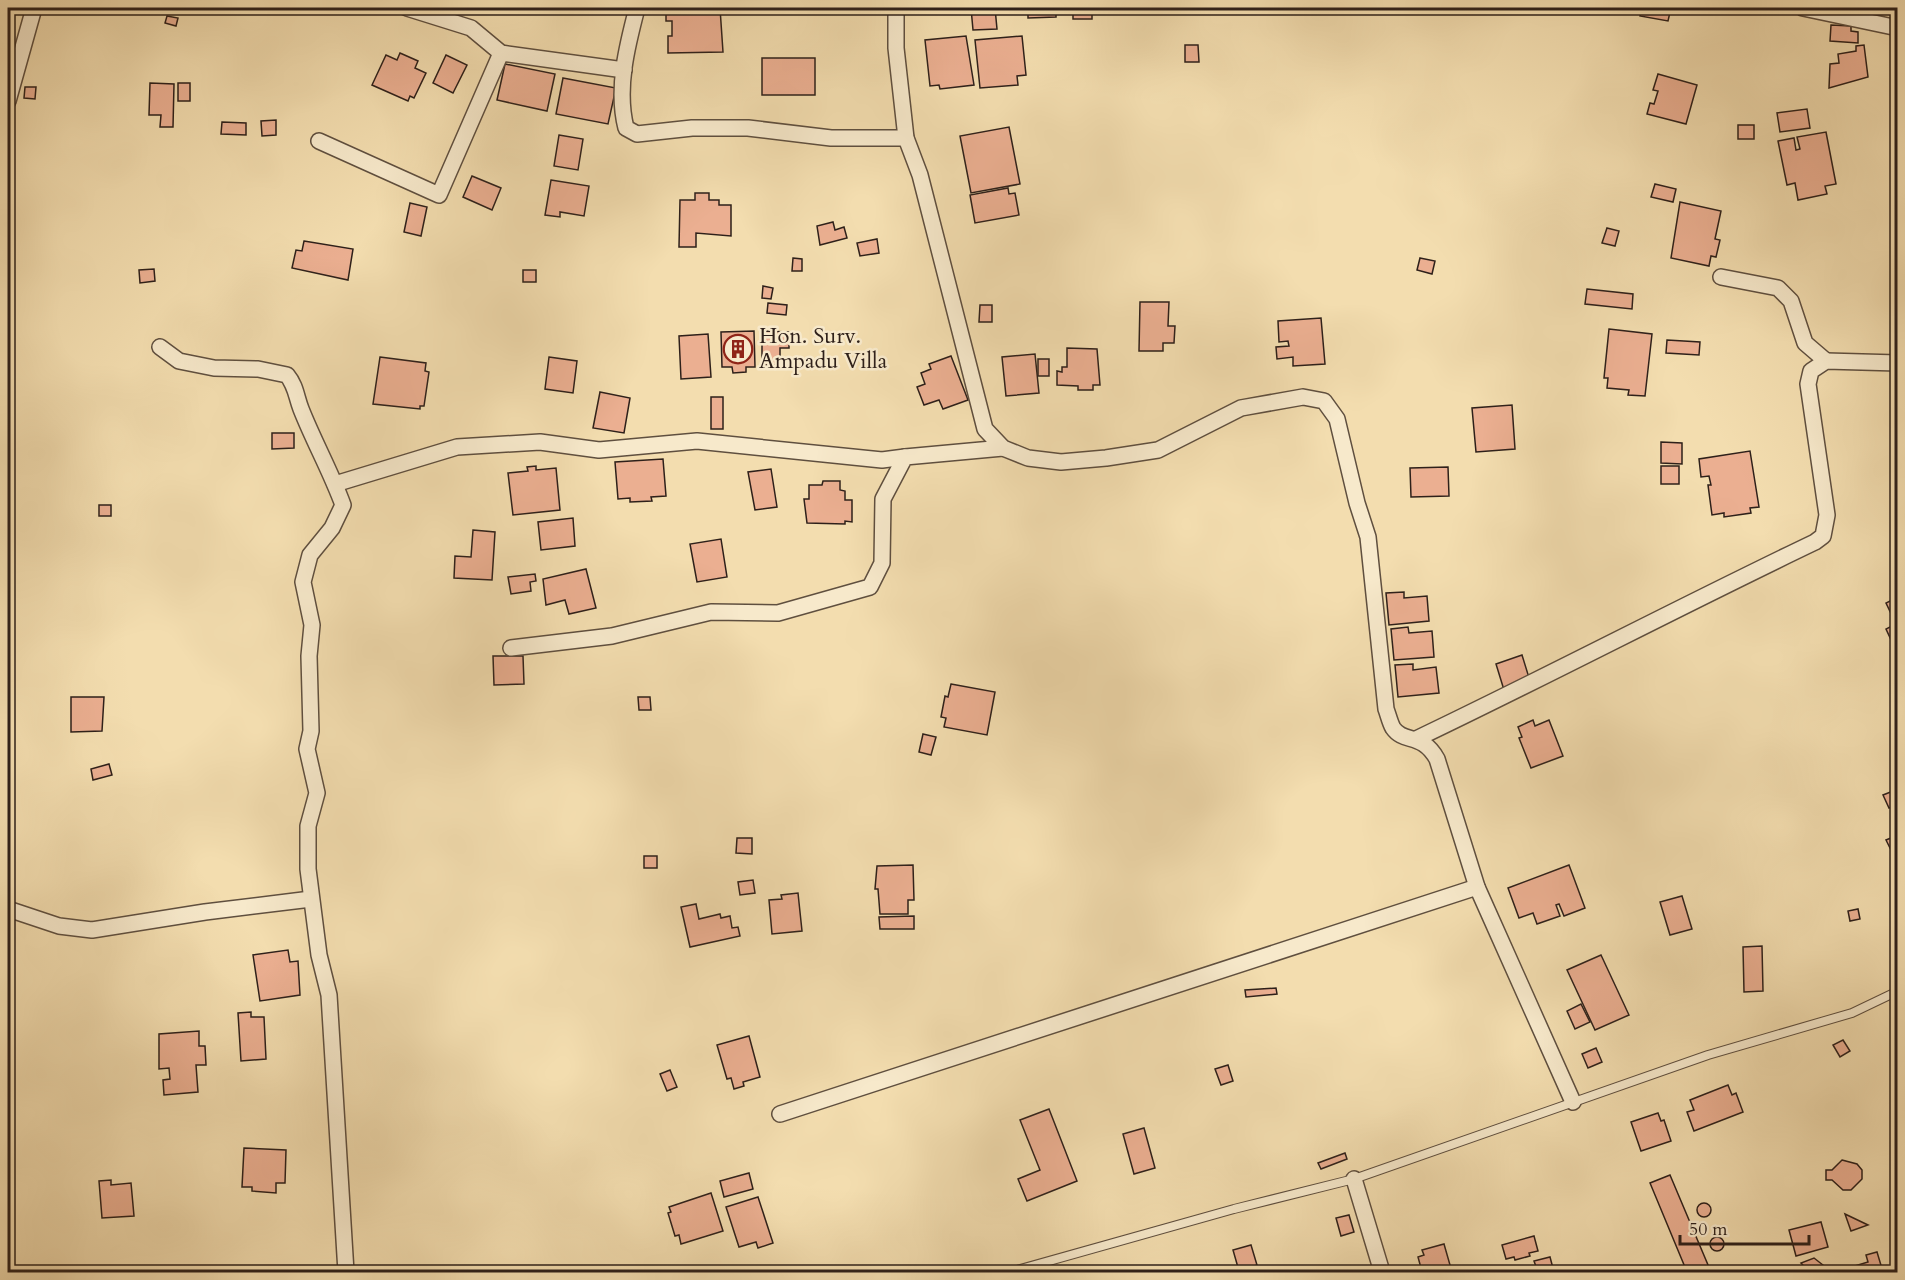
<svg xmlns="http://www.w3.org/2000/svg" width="1905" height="1280" font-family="Cardo,serif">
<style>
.building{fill:#ebaf91;stroke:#2e201a;stroke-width:1.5}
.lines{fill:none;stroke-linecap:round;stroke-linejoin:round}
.lane-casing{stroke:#5f4f3f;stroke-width:10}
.street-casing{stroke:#5f4f3f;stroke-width:18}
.lane{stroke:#f7e9cb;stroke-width:8}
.street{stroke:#f7e9cb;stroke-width:15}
.labels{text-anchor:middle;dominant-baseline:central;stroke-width:5;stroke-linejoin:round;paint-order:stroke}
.poi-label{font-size:22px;fill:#2e201a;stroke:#f7e9cb;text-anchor:start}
</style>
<rect width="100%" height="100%" fill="#f3ddaf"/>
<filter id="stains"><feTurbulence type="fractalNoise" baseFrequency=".00333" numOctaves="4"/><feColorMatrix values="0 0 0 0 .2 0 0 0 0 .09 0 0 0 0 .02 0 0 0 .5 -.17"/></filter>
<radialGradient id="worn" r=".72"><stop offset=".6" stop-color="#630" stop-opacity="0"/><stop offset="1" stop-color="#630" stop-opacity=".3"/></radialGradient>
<!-- building -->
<g class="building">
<path d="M666,8H720L723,52L668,53V36H672V21H666Z"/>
<path d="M971,8H995L997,29L973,30Z"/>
<path d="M1028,8H1056V17L1028,18Z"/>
<rect x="1073" y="8" width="19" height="11"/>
<path d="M1642,8H1671L1668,21L1640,16Z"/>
<path d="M167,16L178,18L176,26L165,23Z"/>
<path d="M1831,25L1851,26V31L1858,32V43L1830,41Z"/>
<path d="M966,36L974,85L940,89L939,85L930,86L925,40Z"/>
<path d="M1022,36L1026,75L1017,76L1018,85L980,88L975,40Z"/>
<path d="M1185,45H1198L1199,62H1185Z"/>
<path d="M1864,45L1868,77L1829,88L1830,64L1839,63L1838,54L1856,51V46Z"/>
<path d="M400,53L418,61L415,68L426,73L414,98L410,96L408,101L372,85L386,55L397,60Z"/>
<path d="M446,55L467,65L453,93L433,83Z"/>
<rect x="762" y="58" width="53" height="37"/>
<path d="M505,64L555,74L547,111L497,100Z"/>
<path d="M1658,74L1697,85L1686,124L1647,114L1650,103L1654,104L1658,91L1653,90Z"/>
<path d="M563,78L616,88L608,124L556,114Z"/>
<path d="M150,83L174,84L173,127H160L161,115H149Z"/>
<rect x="178" y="83" width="12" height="18"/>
<path d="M25,87H36L35,99L24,98Z"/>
<path d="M1807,109L1810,128L1780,132L1777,113Z"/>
<path d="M276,120V135L262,136L261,121Z"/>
<path d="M222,122L246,123V135L221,134Z"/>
<rect x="1738" y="125" width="16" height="14"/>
<path d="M1009,127L1020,184L971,193L960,136Z"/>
<path d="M1826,132L1836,184L1825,186L1827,194L1798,200L1795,183L1787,185L1778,141L1794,138L1796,150L1800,149L1797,137Z"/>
<path d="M559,135L583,139L578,170L554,166Z"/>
<path d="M472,176L501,188L492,210L463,197Z"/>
<path d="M551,180L589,186L584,216L560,212V217L545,215Z"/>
<path d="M1655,184L1676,189L1673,202L1651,197Z"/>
<path d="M1008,188L1009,194L1015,193L1019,215L975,223L970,195Z"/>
<path d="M695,193H709V200H719V205H731V236L696,233V247H679L680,200H695Z"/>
<path d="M1680,202L1721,211L1715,239L1720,240L1716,257L1711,256L1709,266L1671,258Z"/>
<path d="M410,203L427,207L421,236L404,232Z"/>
<path d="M833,222L835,230L844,227L847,238L820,245L817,226Z"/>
<path d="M1607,228L1619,231L1615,246L1602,243Z"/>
<path d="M877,239L879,253L860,256L857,243Z"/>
<path d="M304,241L353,249L348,280L292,268L296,250L302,251Z"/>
<path d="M793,258L802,259V271H792Z"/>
<path d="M1420,258L1435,261L1432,274L1417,270Z"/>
<path d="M154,269L155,281L140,283L139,270Z"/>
<rect x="523" y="270" width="13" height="12"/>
<path d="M763,286L773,288L771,299L762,298Z"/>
<path d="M1587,289L1633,294L1632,309L1585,304Z"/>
<path d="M1140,302H1169L1168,326H1175L1174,343H1163V351H1139Z"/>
<path d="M768,303L787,305L786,315L767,313Z"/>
<path d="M980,305H992V322H979Z"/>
<path d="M1321,318L1325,364L1293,366V357L1277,359L1276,347L1289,346L1288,341L1279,342L1278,321Z"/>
<path d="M1609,329L1652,334L1645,396L1628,395L1629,390L1607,388L1608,378H1604Z"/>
<path d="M754,331L755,367H746V372L733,373L732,367H722L721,332Z"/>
<path d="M762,331L789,332V348H780V365H762Z"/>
<path d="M708,334L711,377L681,379L679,336Z"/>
<path d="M1667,340L1700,342L1699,355L1666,353Z"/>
<path d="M1067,348L1097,349L1100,385H1093V390H1078V386L1057,385V371L1062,372V367H1067Z"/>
<path d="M1035,354L1039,393L1006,396L1002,357Z"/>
<path d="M951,356L968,400L943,409L939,400L924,405L917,387L925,384L921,373L931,369L929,364Z"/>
<path d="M380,357L426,363L425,371L429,372L424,406H420V409L373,404Z"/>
<path d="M549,357L577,361L573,393L545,389Z"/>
<rect x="1038" y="359" width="11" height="17"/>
<path d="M600,392L630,398L624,433L593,428Z"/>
<rect x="711" y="397" width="12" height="32"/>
<path d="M1512,405L1515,449L1476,452L1472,408Z"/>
<path d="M272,433H294V448L272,449Z"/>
<path d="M1661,442L1682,443V464L1661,463Z"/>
<path d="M1750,451L1759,507L1750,508L1751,513L1724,517V513L1712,515L1708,485H1711L1709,476L1701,477L1699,459Z"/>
<path d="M663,459L666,496L651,497L652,501L630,502V498L618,499L615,462Z"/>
<path d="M536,466V470L556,468L560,510L513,515L508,473L528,471L527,467Z"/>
<rect x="1661" y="466" width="18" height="18"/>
<path d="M1448,467L1449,496L1411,497L1410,468Z"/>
<path d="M771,469L777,507L755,510L748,472Z"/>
<path d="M823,481H840V490L845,491V500H852V522L845,521V524L807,523L804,499H809V485H822Z"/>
<rect x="99" y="505" width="12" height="11"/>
<path d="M573,518L575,546L541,550L538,522Z"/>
<path d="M473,530L495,532L492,580L454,578L455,556L471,557Z"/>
<path d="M721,539L727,577L697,582L690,544Z"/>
<path d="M586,569L596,608L569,614L565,600L546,605L543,579Z"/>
<path d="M535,574L536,581L530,582L531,591L511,594L508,577Z"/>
<path d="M1404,592V598L1427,596L1429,621L1389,625L1386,593Z"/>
<path d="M1898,597V642L1893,644L1886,629L1896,624L1886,603Z"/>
<path d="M1408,627L1409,633L1432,631L1434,657L1394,660L1391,629Z"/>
<path d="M1522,655L1530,681L1504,690L1496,664Z"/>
<path d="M493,656H523L524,684L494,685Z"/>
<path d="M1413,664V670L1436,667L1439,693L1398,697L1395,665Z"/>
<path d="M951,684L995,692L987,735L944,727L946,718L941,717L945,696L948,697Z"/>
<path d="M71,697H104L102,731L71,732Z"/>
<path d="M638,697H650L651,710H639Z"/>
<path d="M1533,720L1535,726L1549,720L1563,756L1531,768L1519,738L1522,737L1518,727Z"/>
<path d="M923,734L936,737L931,755L919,752Z"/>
<path d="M109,764L112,775L93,780L91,769Z"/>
<path d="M1898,789V805L1889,808L1883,795Z"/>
<path d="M1898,835V849L1892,852L1886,840Z"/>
<path d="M737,838H752V854L736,853Z"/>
<rect x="644" y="856" width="13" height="12"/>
<path d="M913,865L914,900H908V914H880L878,889H875L877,866Z"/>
<path d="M1569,865L1585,908L1564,916L1559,904L1556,905L1560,916L1537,924L1533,913L1519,918L1508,888Z"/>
<path d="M753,880L755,893L740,895L738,882Z"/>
<path d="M798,893L802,931L772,934L769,900L782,899L781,895Z"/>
<path d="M1682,896L1692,929L1670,935L1660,902Z"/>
<path d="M696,904L699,919L720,914L721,918L730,916L732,928L738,927L740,936L690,947L681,907Z"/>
<path d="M1858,909L1860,919L1850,921L1848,911Z"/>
<path d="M914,916V929H880L879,917Z"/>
<path d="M1762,946L1763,991L1744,992L1743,947Z"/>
<path d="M288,950L290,962L298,961L300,995L260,1001L253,955Z"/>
<path d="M1601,955L1629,1015L1595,1030L1567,970Z"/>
<path d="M1276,988L1277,994L1246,997L1245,990Z"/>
<path d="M1581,1004L1590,1022L1575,1029L1567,1011Z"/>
<path d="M251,1012V1017H264L266,1059L241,1061L238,1013Z"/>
<path d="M199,1031V1046H205L206,1065H196L198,1092L164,1095L163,1080L170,1079L169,1068L159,1069V1034Z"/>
<path d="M749,1036L760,1077L743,1082L744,1086L734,1089L731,1078L727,1079L717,1045Z"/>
<path d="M1843,1040L1850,1051L1840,1057L1833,1045Z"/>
<path d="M1596,1048L1602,1062L1588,1068L1582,1054Z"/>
<path d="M1228,1065L1233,1081L1221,1085L1215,1069Z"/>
<path d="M670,1070L677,1087L667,1091L660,1074Z"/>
<path d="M1728,1085L1732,1095L1736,1093L1743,1112L1694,1131L1687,1112L1694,1110L1690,1100Z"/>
<path d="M1049,1109L1077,1181L1027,1201L1018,1179L1040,1170L1020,1120Z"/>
<path d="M1658,1113L1661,1121L1664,1120L1671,1141L1641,1151L1631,1122Z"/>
<path d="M1144,1128L1155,1168L1134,1174L1123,1134Z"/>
<path d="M244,1148L286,1150L285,1183H276V1193L252,1191V1187H242Z"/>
<path d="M1345,1153L1347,1159L1321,1169L1318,1163Z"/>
<path d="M1842,1160L1857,1164L1862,1170V1179L1851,1190H1843L1832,1180H1826V1170H1832Z"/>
<path d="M749,1173L753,1189L724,1197L720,1181Z"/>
<path d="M1670,1175L1711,1272H1687L1650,1183Z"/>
<path d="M111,1180V1185L131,1183L134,1216L102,1218L99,1181Z"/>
<path d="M711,1193L723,1231L681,1244L679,1235L675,1236L668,1213L671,1212L669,1207Z"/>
<path d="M758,1197L773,1243L758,1248L756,1242L739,1247L726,1207Z"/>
<circle cx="1704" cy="1210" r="7"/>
<path d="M1845,1214L1868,1225L1851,1231Z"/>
<path d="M1349,1215L1354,1232L1341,1236L1336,1218Z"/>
<path d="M1821,1222L1828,1247L1796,1256L1789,1230Z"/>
<path d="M1534,1236L1538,1251L1529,1253L1530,1256L1515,1260L1514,1257L1506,1259L1502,1245Z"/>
<circle cx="1717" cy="1244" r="7"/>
<path d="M1444,1244L1452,1272H1429L1427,1266L1421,1268L1418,1257L1424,1255L1422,1250Z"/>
<path d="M1251,1245L1257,1265L1239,1271L1233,1250Z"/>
<path d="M1877,1252L1883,1272H1835L1868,1262L1866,1255Z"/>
<path d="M1550,1257L1554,1272H1538L1534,1261Z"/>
<path d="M1814,1258L1828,1269L1825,1272H1809L1801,1263Z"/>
</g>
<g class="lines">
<!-- lane casing -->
<g class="lane-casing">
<path id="lane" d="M1010,1272L1234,1209L1354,1179L1708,1055L1852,1013L1898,991"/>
</g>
<!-- street casing -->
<g class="street-casing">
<g id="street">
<path d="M407,8L471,28L501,53L624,70"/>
<path d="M637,8C627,46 616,89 626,128L637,134L692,128H748L831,138H906"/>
<path d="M896,8V48L906,138L920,175L985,429L1003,448L1028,458L1061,462L1106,458L1158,450L1241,408L1303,397L1324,401L1337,419L1357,503L1368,537L1386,709C1388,714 1390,723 1393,728C1404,744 1422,732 1437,759L1477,887L1573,1102"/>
<path d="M1803,8L1898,28"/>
<path d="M8,101L34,8"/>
<path d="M319,141L439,195L501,53"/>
<path d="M1721,277L1778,288L1791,301L1805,343L1826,361"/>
<path d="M160,347L179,361L214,368L258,369L287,375C296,386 296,396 301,409C314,442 331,472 343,505L332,528L310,555L303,582L312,625L309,656L311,731L307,749L317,793L308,826V869L319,955L329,995L346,1272"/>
<path d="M335,484L457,447L540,442L599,450L697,441L882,460L905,457"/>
<path d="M511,648L612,636L711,612L778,613L870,587L882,563L883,499L905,457L1003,448"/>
<path d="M1416,739C1550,675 1681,606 1815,542L1823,536L1827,515L1808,384L1811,371L1826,361L1898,363"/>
<path d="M8,909L59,926L92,930L205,912L311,899"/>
<path d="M780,1114L1477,887"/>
<path d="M1354,1179L1382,1272"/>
</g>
</g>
<!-- lane -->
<use href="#lane" class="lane"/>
<!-- street -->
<use href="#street" class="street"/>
</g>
<!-- icons -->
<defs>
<g id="building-ring" transform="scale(1.5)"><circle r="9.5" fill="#f7e9cb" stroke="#8f2418" stroke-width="1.5"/><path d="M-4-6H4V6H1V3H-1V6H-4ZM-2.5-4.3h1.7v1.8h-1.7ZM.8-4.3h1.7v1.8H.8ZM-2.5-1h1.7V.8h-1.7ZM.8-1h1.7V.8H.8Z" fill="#8f2418"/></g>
</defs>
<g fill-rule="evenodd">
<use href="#building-ring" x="738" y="349"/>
</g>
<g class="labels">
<!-- poi labels -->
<g class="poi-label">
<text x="759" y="336">Hon. Surv.<tspan x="759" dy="25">Ampadu Villa</tspan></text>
</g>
</g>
<!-- margin -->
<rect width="1905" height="1280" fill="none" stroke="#f3ddaf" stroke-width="30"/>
<rect x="9" y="9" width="1887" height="1262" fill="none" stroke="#2e201a" stroke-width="3"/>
<rect x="15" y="15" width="1875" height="1250" fill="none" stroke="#2e201a" stroke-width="1.5"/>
<!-- scale -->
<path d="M1680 1235v9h129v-9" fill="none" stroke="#2e201a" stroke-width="3"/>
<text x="1689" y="1235" font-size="18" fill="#2e201a" stroke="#f7e9cb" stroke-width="4.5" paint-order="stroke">50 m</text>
<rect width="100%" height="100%" filter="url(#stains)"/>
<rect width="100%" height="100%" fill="url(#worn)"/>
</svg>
